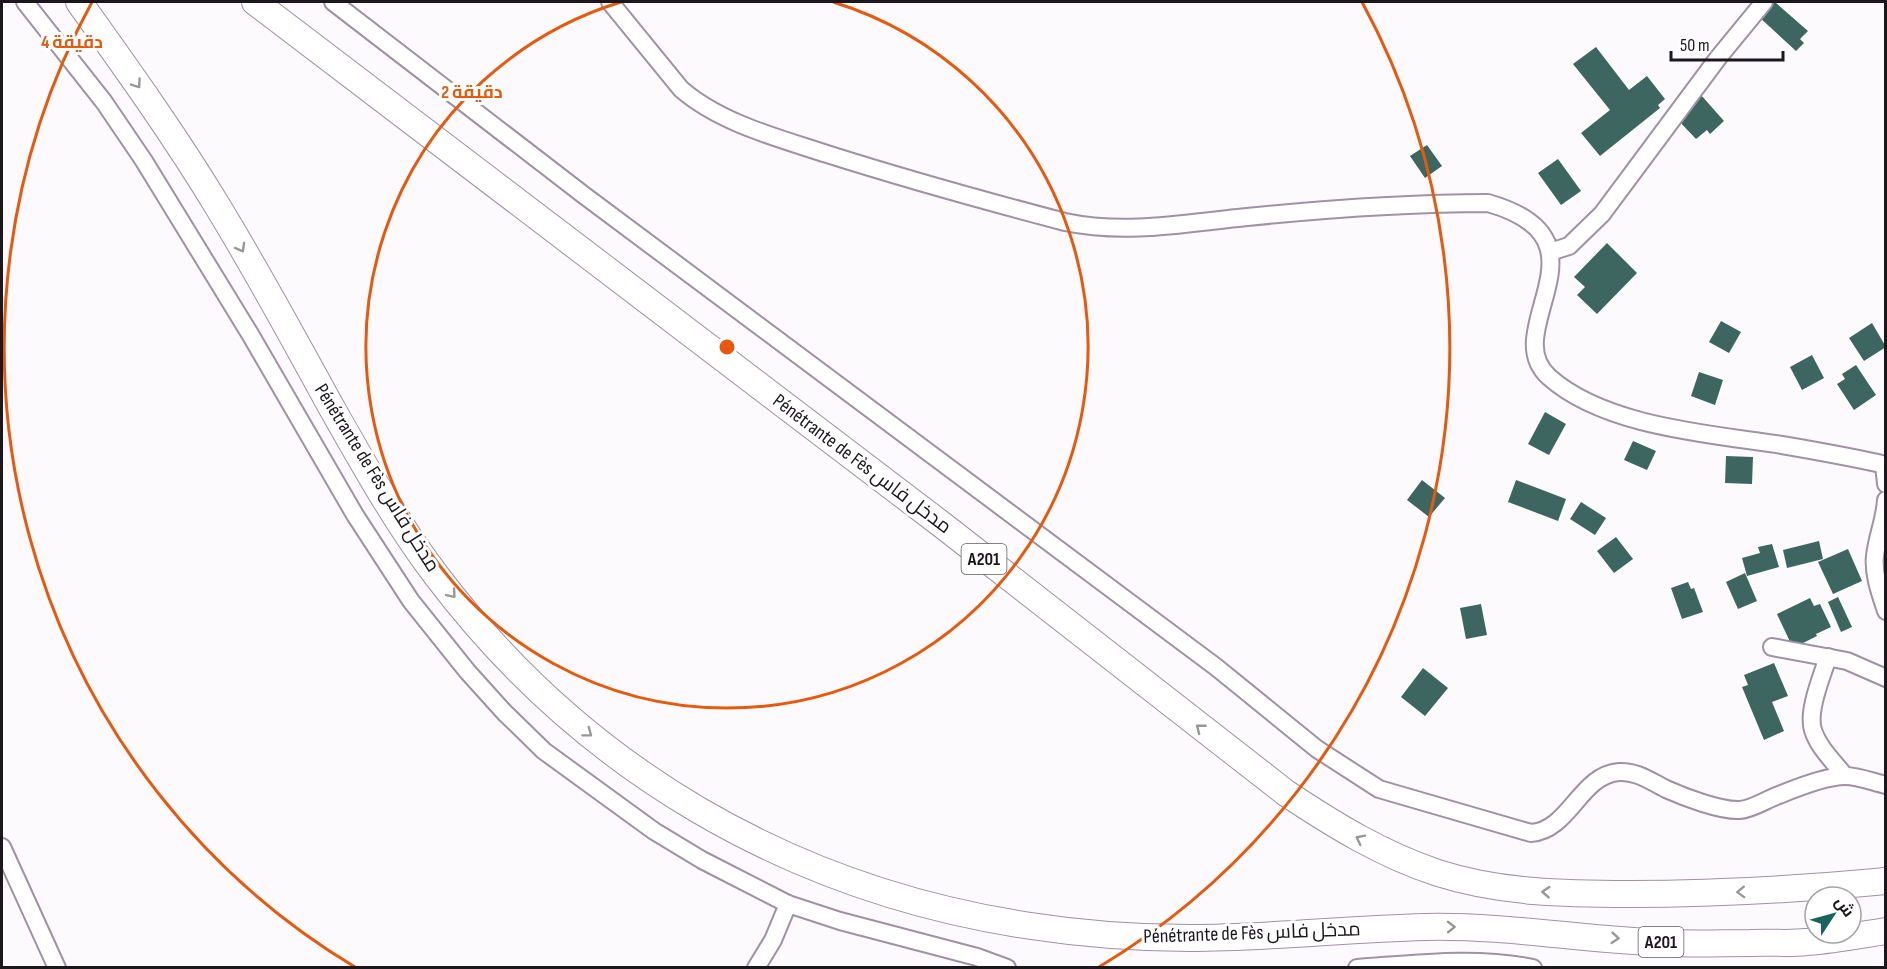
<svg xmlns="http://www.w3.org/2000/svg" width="1887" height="969" font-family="'Sofia Sans Condensed',Cairo,sans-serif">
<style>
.building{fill:#3c665f}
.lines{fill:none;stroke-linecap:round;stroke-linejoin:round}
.minor-casing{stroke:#9f92a3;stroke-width:20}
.highway-casing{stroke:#9f92a3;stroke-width:28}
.minor{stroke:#fff;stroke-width:16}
.highway{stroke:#fff;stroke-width:26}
.oneway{stroke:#989799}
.ring{fill:none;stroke:#e8590c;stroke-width:3}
.labels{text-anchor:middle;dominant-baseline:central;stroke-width:6;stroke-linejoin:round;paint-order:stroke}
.shield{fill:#fff;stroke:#5f5d61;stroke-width:1.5}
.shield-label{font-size:18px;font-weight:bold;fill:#1b171d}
.street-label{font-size:20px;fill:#1b171d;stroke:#fff}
.centre{fill:#e8590c;stroke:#fff;stroke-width:3}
.ring-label{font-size:18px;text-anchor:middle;font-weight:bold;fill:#e8590c;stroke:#fff;stroke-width:6;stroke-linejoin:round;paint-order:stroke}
</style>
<rect width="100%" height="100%" fill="#fdfafe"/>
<!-- building -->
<g class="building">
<path d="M1771,2H1775L1808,31L1800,39L1804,43L1796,51L1758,16Z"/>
<path d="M1596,47L1629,90L1647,76L1665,99L1658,105L1660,108L1600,156L1581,133L1610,110L1573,64Z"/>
<path d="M1701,95L1724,121L1710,134L1707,130L1696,139L1676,118Z"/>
<path d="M1427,145L1442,166L1425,178L1410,156Z"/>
<path d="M1558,159L1581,191L1561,205L1538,173Z"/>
<path d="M1607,243L1637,273L1597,314L1577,295L1585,287L1574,277Z"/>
<path d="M1721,321L1741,332L1729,353L1709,342Z"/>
<path d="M1872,323L1886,347L1864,361L1849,338Z"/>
<path d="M1812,355L1824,378L1802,390L1790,367Z"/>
<path d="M1856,365L1876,395L1854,410L1837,384L1845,379L1842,374Z"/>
<path d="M1699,372L1723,380L1715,405L1691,396Z"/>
<path d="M1545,412L1566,424L1549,455L1528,444Z"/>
<path d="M1633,441L1656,451L1647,470L1624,460Z"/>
<path d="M1726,456L1753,457L1752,484L1725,483Z"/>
<path d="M1422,480L1445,498L1429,517L1407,500Z"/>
<path d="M1516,480L1566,499L1558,521L1508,502Z"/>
<path d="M1581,502L1606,518L1595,535L1570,519Z"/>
<path d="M1616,537L1633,559L1614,573L1597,551Z"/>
<path d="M1819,541L1823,559L1787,568L1783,550Z"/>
<path d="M1772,544L1779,567L1747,576L1742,558L1760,553L1758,547Z"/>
<path d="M1848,549L1862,581L1833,594L1818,562Z"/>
<path d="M1745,573L1757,601L1738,609L1726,582Z"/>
<path d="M1688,582L1691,589L1694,588L1703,612L1682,619L1671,588Z"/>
<path d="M1838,597L1852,627L1841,632L1828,602Z"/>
<path d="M1810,598L1814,606L1820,604L1831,627L1816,634L1817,636L1793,648L1777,614Z"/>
<path d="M1481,604L1487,635L1466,639L1460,608Z"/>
<path d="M1774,663L1788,696L1772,702L1784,731L1764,740L1742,687L1748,685L1744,675Z"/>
<path d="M1423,668L1448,688L1425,716L1401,697Z"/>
</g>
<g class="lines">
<!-- minor casing -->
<g class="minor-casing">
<g id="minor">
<path d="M25,2L104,102L144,161L250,334L355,515L411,601L467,671L504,712L544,751L654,831L702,860L788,904L840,921L977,957L1007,968"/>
<path d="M333,2L585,196L1216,667L1317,749L1379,789L1531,833C1570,830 1580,775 1619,772C1637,771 1650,781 1666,789C1684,797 1720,811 1740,810C1753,809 1767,799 1779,795C1796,788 1827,776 1845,776C1858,776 1873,782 1886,785"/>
<path d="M610,2L681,89C720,123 778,138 827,154C906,179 985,201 1065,222C1126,235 1186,223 1247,217C1327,209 1407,203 1488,203C1618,240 1496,330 1549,377C1605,427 1711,434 1782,445C1817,451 1851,457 1886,465"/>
<path d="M1550,252L1569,246L1602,214L1718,58L1764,2"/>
<path d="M1884,465L1886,484"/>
<path d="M1886,500C1885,519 1877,537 1875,556C1873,574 1880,593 1886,611"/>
<path d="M1772,647L1847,661L1886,678"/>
<path d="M1828,657C1822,676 1807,711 1813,730C1818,747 1834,762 1845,776"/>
<path d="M2,847L57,968"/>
<path d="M756,968L773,940L788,904"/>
<path d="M1357,968C1415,964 1475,956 1533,968"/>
</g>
</g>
<!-- highway casing -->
<g class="highway-casing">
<g id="highway">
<path d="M79,2C127,69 175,136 218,207C257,271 293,337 329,403C362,461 395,521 436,575C583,770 791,890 1031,926C1083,934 1137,938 1189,938C1268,938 1346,929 1425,927C1508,925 1590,941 1672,943C1698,944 1725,943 1751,943C1770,942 1789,944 1807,942C1833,940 1860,935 1886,931"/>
<path d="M255,2L941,524L1286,793C1334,825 1383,855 1438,873C1500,893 1567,894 1631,894C1716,894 1801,889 1886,881"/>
</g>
</g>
<!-- minor -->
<use href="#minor" class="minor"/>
<!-- highway -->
<use href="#highway" class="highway"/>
</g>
<!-- one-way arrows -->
<defs><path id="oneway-chevron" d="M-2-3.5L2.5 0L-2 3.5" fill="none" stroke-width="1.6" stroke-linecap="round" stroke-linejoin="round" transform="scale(1.5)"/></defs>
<g class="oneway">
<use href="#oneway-chevron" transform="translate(137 84) rotate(55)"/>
<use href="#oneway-chevron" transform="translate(241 248) rotate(61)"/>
<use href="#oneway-chevron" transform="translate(452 594) rotate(50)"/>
<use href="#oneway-chevron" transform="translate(1200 728) rotate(-142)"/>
<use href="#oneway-chevron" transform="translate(588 733) rotate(37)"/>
<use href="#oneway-chevron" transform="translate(1360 839) rotate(-153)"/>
<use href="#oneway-chevron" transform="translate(1546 892) rotate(-176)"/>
<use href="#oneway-chevron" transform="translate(1741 892) rotate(178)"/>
<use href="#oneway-chevron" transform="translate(1451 927) rotate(-1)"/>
<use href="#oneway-chevron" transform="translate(1615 938) rotate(5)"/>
</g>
<!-- distance rings -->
<g class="ring">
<path d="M833 2A361 361 0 1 1 621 2"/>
<path d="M355 967A723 723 0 0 1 92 2M1362 2A723 723 0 0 1 1099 967"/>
</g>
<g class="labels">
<!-- shield labels -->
<g class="shield">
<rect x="961.5" y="544" width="45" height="30" rx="4.5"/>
<rect x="1638.5" y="927" width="45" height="30" rx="4.5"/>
</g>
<g class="shield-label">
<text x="984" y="559">A201</text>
<text x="1661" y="942">A201</text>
</g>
<!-- street labels -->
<g class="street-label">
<text transform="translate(862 464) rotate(37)">Pénétrante de Fès مدخل فاس</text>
<text transform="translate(377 478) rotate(58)">Pénétrante de Fès مدخل فاس</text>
<text transform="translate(1252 933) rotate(-2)">Pénétrante de Fès مدخل فاس</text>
</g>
</g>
<circle cx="727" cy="347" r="9" class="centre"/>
<g class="ring-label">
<text x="72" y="48">4 دقيقة</text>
<text x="472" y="98">2 دقيقة</text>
</g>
<!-- border -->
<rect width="1887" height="969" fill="none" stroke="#1b171d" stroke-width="6"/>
<!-- north arrow -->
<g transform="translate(1833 915) rotate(54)"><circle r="28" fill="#ffffff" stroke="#a4a2a5" stroke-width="1.5"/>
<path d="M0-4.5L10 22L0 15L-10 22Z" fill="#1a645c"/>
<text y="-9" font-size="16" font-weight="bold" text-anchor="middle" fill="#1b171d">ش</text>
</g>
<!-- scale -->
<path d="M1671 51v9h112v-9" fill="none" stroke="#1b171d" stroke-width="3"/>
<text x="1680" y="51" font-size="18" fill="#1b171d" stroke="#ffffff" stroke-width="4.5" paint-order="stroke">50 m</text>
</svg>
